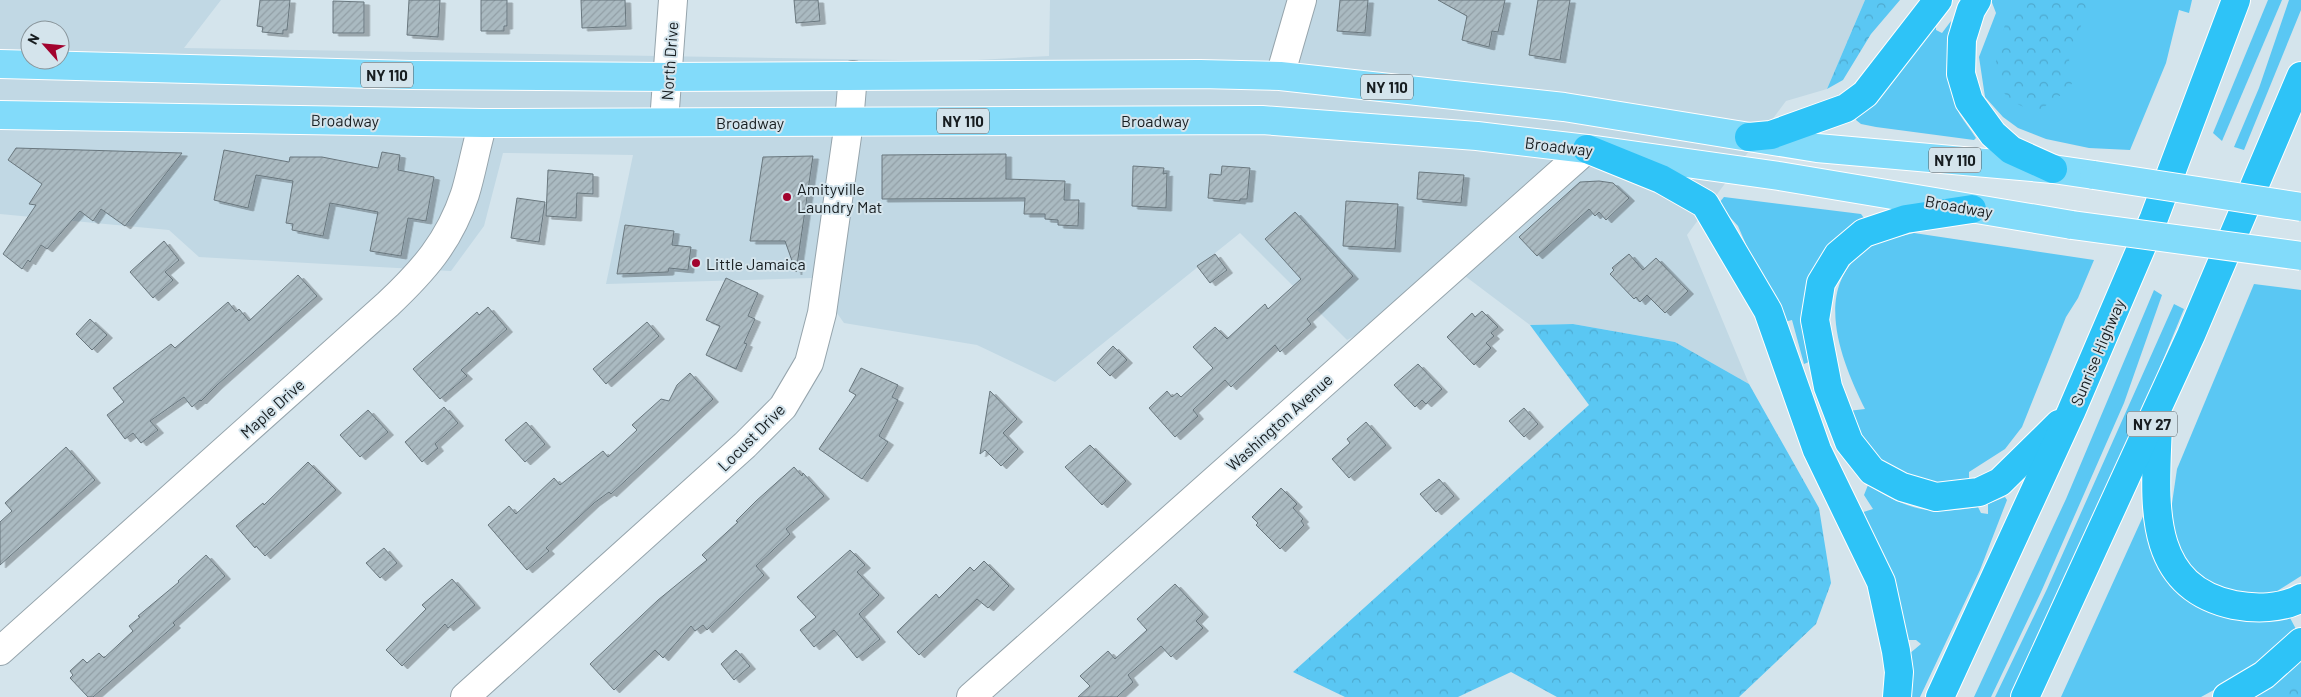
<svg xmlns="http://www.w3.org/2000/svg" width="2301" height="697" font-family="Barlow,sans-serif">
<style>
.built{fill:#c1d8e4;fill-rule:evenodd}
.grass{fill:#5ac7f3}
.forest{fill:url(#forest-crowns)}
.building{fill:url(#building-hatch);stroke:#69777e;filter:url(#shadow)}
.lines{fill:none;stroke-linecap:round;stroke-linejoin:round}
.minor-casing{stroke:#95a4ac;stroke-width:30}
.major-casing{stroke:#fff;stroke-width:30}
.highway-casing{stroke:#fff;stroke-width:30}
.minor{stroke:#fff;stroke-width:28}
.major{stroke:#82dbfa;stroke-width:28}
.highway{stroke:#2ec3f7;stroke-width:28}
.major-bridge-casing{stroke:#fff;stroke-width:30;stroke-linecap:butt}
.major-bridge{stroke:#82dbfa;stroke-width:28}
.poi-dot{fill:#a2032e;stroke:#d4e4ec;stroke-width:2}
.labels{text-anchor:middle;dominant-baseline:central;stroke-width:4;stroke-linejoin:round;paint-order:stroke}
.shield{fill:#d4e4ec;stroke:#50595d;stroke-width:1}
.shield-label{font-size:15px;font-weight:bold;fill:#171d20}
.street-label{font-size:16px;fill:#171d20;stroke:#d4e4ec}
.poi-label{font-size:16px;fill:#171d20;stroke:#d4e4ec;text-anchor:start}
</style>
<defs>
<pattern id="forest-crowns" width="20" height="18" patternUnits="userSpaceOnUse" patternTransform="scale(1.25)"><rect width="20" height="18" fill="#5ac7f3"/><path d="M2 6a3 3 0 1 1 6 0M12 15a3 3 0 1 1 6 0" fill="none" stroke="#4eaad0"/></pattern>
<pattern id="building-hatch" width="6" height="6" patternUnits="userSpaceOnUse" patternTransform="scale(1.25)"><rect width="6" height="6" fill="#aabac1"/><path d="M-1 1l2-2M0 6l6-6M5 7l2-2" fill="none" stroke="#929fa6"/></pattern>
<filter id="shadow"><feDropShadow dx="5.5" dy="3" stdDeviation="0" flood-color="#0004"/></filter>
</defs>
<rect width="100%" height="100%" fill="#d4e4ec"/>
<!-- built -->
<path class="built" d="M0,0H221L184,48L959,61L1049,56L1050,0H1865L1827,89L1786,101L1687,235L1749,384L1675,342L1573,324L1530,325L1465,276L1347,340L1240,233L1055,382L977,345L844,323L812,278L606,284L633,155L503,153L484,226L451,271L199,257L169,230L0,214ZM30,30H60V60H30Z"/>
<!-- grass -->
<g class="grass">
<path d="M1991,0H2192L2189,13L2179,10L2166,63L2130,150L2089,148L2046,139L2018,128L2003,117L1985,97L1979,57L1996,13Z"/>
<path d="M2268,0H2282L2222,141L2213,133Z"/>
<path d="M2289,0H2301V10L2244,150L2234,147L2259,88Z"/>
<path d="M1951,21C1947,52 1945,87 1960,115C1965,123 1971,130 1976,138L1974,140L1876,127L1861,124L1856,120L1857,115L1936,22V30L1942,33Z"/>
<path d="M1724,197L1861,214L1864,218C1837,237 1813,258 1806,292C1803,305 1810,345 1811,361L1804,364L1792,320L1780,323L1738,226L1718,204Z"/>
<path d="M1914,233L2094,260L2078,298L2066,317L2022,427L2005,449L1969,472V484C1928,485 1888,479 1864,442C1857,433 1853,421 1848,411L1865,409C1842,362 1812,291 1864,251C1877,241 1898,237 1914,233Z"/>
<path d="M2254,284L2301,290V576L2274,593H2237L2207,582L2183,557L2170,517L2177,469Z"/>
<path d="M2154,290L2162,295L2124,403L2041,592L1991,697H1974L2066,499Z"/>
<path d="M2174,304L2184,309L2118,469L2011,697H1995L2047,589Z"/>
<path d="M1868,485C1910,511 1929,515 1978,507L1981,513L1988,514V504L2005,497L2007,500L1980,570L1920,697H1911L1909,654L1921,644L1916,640H1907L1857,514L1873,509L1864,495Z"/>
<path d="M2145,512L2166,574L2191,603L2225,616L2254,622L2289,616L2297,631L2243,674L2201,697H2061Z"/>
<path d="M2301,659V697H2248Z"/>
</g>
<!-- forest -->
<g class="forest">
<path d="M1865,0H1900L1871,34L1843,80L1827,89Z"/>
<path d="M2020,0H2090L2069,60L2075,78L2068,90L2041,109H2028L2013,102L2001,90L1994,69L2007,16Z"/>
<path d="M1573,324L1675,342L1749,384L1819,508L1831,583L1816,624L1739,697H1557L1511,672L1458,697H1345L1293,672L1589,405L1530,325Z"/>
<path d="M2301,678V697H2280Z"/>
</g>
<!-- building -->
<g class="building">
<path d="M260,0H290L287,30H283V34L262,32L263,27L257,26Z"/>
<path d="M409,0H440L438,37L407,35Z"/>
<path d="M481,0H507V26H504V31H481Z"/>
<path d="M581,0H625L626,26L582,28Z"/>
<path d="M794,0H818L820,21L796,23Z"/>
<path d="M1340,0H1368L1365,33L1337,31Z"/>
<path d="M1438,0H1505L1498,32L1492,31L1489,47L1462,40L1467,16Z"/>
<path d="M1538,0H1570L1560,60L1529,55Z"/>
<path d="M333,1L364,2V33H333Z"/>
<path d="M16,148L182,153L125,226L101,209L93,221L80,211L47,249L41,245L30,262L28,260L22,269L3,254L36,205L29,204L42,184L8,160Z"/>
<path d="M224,150L289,162L290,157H322L378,168L382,152L400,155L398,170L434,177L426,221L408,218L401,256L370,251L378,212L330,203L323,236L292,230L293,224L286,223L293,181L256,175L248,208L214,200Z"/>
<path d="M1006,154V179L1065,181L1064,200H1079L1078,226L1058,225V220L1045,219V214H1024L1025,198L882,199V155Z"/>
<path d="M813,156L796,272L785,241H750L763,157Z"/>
<path d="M1133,166L1164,168L1163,174L1167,173L1166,208L1132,206Z"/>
<path d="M1222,166L1250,168L1247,199H1240V201L1208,198L1210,174L1221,175Z"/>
<path d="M548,170L593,174V194L577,193L576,218L546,216Z"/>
<path d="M1419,172L1464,175L1461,203L1417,199Z"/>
<path d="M1599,181L1613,183L1629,198L1606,220L1599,212L1595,216L1589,209L1537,256L1519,237L1580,182Z"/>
<path d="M517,198L545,202L539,242L511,238Z"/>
<path d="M1346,201L1398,204L1395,249L1343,246Z"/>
<path d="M1295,212L1353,276L1307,319L1311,324L1280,352L1275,345L1231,387L1225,380L1193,410L1198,416L1175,437L1149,408L1167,391L1172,397L1177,393L1181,397L1213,368L1193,347L1215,327L1227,339L1265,304L1268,309L1301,279L1265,239Z"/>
<path d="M625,225L674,231L672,245L691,247L688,270L669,268L668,272L617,274Z"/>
<path d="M164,241L179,260L165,272L173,280L153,298L130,272Z"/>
<path d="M1215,254L1227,270L1210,283L1197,266Z"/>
<path d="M1629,254L1643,270L1656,258L1688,291L1665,313L1647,295L1640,302L1636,297L1634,299L1610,274L1614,270L1612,268Z"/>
<path d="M298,275L317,296L217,385L201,401L200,400L192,407L184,397L150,421L158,430L141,443L133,433L125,439L107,415L124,402L113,388L171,344L175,348L228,302L236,312L239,309L249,321Z"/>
<path d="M726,278L758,293L748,316L755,319L744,343L747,344L736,369L706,355L720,326L706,320Z"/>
<path d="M488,307L507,329L461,370L467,376L440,399L413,369L477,312L479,315Z"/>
<path d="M1482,311L1498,327L1491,333L1494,336L1486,343L1491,348L1474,365L1447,337L1472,313L1475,317Z"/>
<path d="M90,319L107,335L92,350L76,334Z"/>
<path d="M647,322L659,336L606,384L593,369Z"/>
<path d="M1113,346L1127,360L1110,376L1097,363Z"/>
<path d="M1418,364L1442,389L1426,404L1422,400L1415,407L1394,385Z"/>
<path d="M861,368L898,385L892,397L898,400L879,436L888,442L862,479L819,449L856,395L849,391Z"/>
<path d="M690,373L713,399L611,494L609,492L594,503L546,548L549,551L527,570L488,525L509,506L516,514L554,478L560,485L603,451L608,457L637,430L632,425L661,399L669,401L677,385Z"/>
<path d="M990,391L1017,419L1003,433L1018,449L1001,466L985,450L980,454Z"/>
<path d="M444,407L458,423L435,444L438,448L422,462L405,442Z"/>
<path d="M1524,408L1538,424L1524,437L1509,421Z"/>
<path d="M368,410L388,432L360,457L340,435Z"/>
<path d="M526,422L545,444L525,462L505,440Z"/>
<path d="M1366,422L1386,445L1349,478L1332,459L1350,443L1347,439Z"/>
<path d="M1090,445L1126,481L1102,505L1065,467Z"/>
<path d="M66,447L95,480L0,565V522L12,511L5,503Z"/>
<path d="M308,462L336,490L265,556L256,546L255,548L236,526L263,503L264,505Z"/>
<path d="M794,467L802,476L803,473L824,496L786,529L790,534L756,566L764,575L707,630L703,625L695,631L691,626L663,658L655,650L614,690L590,664L658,600L707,560L702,555L738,522L736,521L756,501Z"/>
<path d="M1439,479L1454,496L1436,512L1420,494Z"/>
<path d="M1281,488L1297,504L1293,508L1303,519L1301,521L1304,525L1280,549L1256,525L1258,523L1252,517Z"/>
<path d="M384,548L397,563L380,578L366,563Z"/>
<path d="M850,550L865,565L857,572L879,595L859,614L880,639L857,658L834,630L814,647L800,630L816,617L797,597Z"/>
<path d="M206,555L225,576L173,623L175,625L93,697H88L70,678L73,675L70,671L83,659L87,663L99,653L104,658L133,631L129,626L140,617L138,616L179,582L178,581Z"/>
<path d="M984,561L1009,586L988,608L977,599L919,655L897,632L936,594L939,598L970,567L974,571Z"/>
<path d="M452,579L475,605L448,628L445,624L402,666L386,650L426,609L422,605Z"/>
<path d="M1175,584L1203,614L1196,621L1203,628L1171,657L1161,646L1128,675L1133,682L1117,697H1078L1090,686L1080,676L1108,651L1115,659L1147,630L1137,619Z"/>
<path d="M736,650L750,666L734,680L721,664Z"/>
</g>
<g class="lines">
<!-- minor casing -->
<g class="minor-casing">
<g id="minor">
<path d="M1280,76L1302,0"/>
<path d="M664,122L673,0"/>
<path d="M0,651L388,304C423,271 449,242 465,194C472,171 476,146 483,123"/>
<path d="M465,697L745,445L783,407L809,363L822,313L849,122L853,75"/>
<path d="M971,697L1587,149"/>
</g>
</g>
<!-- major casing -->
<g class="major-casing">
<g id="major">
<path d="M0,64L411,75L666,77L1200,74L1280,76L1564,107L1817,148L2053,169L2094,175"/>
<path d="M0,115L483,123L1262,120L1477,136L1587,149L1779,176L2072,225"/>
</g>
</g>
<!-- highway casing -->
<g class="highway-casing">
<g id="highway">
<path d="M1977,0L1971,10L1962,39L1961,74L1969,101L1993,134L2011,150L2053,169"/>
<path d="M1749,137L1771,135L1846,108L1865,94L1938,0"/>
<path d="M1587,149L1661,179L1705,204L1768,311L1817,450L1881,582L1896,651L1899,672L1897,697"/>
<path d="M1972,209L1906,219L1864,233L1838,255L1821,283L1815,320L1828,387L1849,442L1872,471L1902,487L1936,497L1979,492L2000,482L2059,424"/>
<path d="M2158,418C2157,491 2140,585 2234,605C2255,609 2282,609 2301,598"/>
<path d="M1940,697L2071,412L2154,218L2236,0"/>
<path d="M2025,697L2191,335L2301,76"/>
<path d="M2227,697L2264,675L2301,642"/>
</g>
</g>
<!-- minor -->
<use href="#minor" class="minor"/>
<!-- major -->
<use href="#major" class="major"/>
<!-- highway -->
<use href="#highway" class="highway"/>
<!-- major-bridge casing -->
<g class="major-bridge-casing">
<g id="major-bridge">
<path d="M2094,175L2301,207"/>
<path d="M2072,225L2301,256"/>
</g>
</g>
<!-- major-bridge -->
<use href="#major-bridge" class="major-bridge"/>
</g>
<!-- markers -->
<g class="poi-dot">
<circle cx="787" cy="197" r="5"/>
<circle cx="696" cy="263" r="5"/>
</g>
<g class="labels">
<!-- shield labels -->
<g class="shield">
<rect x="361" y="62.5" width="52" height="25" rx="4"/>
<rect x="1361" y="74.5" width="52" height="25" rx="4"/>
<rect x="937" y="108.5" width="52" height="25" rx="4"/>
<rect x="1929" y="147.5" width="52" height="25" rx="4"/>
<rect x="2127" y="411.5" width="50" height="25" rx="4"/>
</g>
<g class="shield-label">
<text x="387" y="75">NY 110</text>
<text x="1387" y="87">NY 110</text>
<text x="963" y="121">NY 110</text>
<text x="1955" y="160">NY 110</text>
<text x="2152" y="424">NY 27</text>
</g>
<!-- street labels -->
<g class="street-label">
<text transform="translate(669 61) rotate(-86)">North Drive</text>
<text transform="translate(345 120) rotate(1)">Broadway</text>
<text x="1155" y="120">Broadway</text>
<text x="750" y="122">Broadway</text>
<text transform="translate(1559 146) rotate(7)">Broadway</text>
<text transform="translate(1959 206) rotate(10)">Broadway</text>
<text transform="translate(2097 352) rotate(-67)">Sunrise Highway</text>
<text transform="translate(272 408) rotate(-42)">Maple Drive</text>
<text transform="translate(1279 422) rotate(-42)">Washington Avenue</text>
<text transform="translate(751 437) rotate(-45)">Locust Drive</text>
</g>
<!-- poi labels -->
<g class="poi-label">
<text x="797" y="188">Amityville<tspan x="797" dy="18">Laundry Mat</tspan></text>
<text x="706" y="263">Little Jamaica</text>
</g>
</g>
<!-- north arrow -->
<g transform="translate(45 45) rotate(297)"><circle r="24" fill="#d4e4ec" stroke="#88949a"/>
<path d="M0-4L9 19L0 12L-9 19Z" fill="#a2032e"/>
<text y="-8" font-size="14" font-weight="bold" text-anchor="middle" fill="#171d20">N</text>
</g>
</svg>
